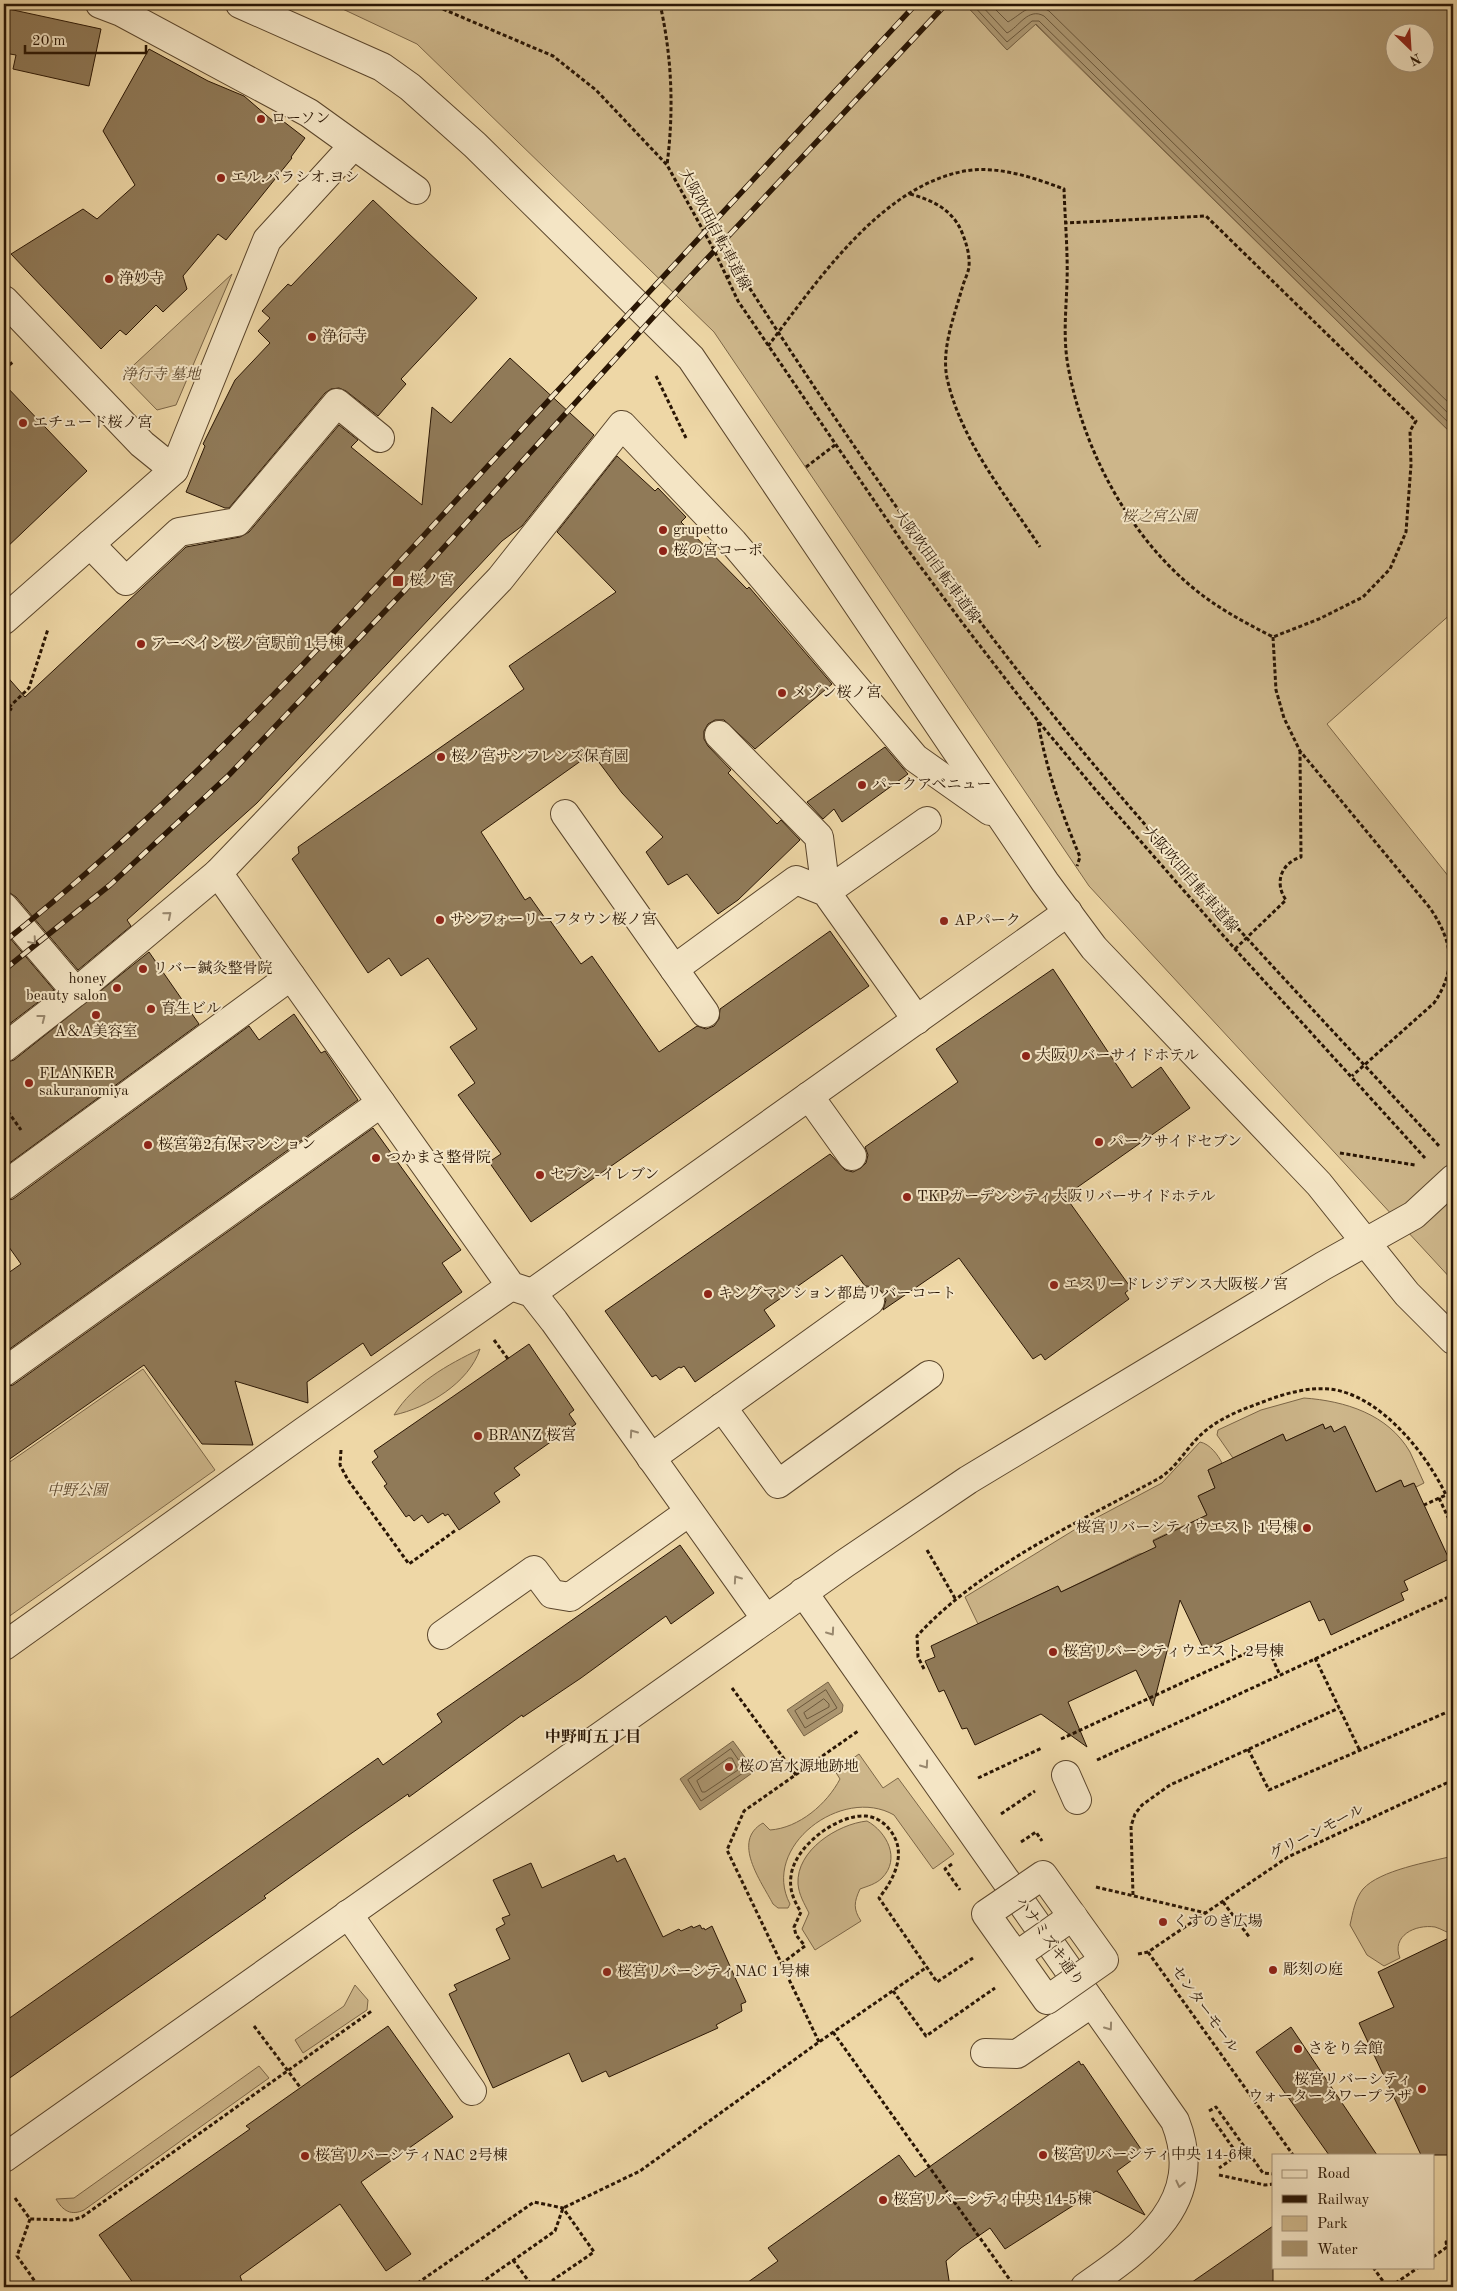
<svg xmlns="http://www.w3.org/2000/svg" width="1457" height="2291" font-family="'Old Standard TT','Noto Serif JP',serif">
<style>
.green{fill:#cdb68a;stroke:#7c6647}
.water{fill:#ab956f;stroke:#776244;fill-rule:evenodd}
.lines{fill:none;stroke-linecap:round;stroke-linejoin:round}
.shore{stroke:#6a563a;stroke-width:1}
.building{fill:#907a58;stroke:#2a1604}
.minor-casing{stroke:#5b462c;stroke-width:30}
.path{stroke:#2a1604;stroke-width:3;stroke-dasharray:4 2.5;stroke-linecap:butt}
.minor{stroke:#f4e5c5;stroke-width:28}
.rail-casing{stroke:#2a1604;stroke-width:5.5}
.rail{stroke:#f4e5c5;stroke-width:4;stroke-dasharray:11;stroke-linecap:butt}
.minor-bridge-casing{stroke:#5b462c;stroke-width:30;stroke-linecap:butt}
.minor-bridge{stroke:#f4e5c5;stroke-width:28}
.oneway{stroke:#99886e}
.poi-dot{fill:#8f2418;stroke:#f4e5c5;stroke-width:2}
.labels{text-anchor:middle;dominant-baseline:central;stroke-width:4;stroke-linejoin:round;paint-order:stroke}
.poi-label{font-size:15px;fill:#2a1604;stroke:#f4e5c5;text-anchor:start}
.street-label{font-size:15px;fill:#2a1604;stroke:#f4e5c5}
.park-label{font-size:15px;font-style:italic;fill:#5b462c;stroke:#f4e5c5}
.neighbourhood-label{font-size:16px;font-weight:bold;fill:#2a1604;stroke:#f4e5c5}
</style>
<rect width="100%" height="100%" fill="#eed7a6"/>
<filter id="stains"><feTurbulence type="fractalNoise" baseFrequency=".004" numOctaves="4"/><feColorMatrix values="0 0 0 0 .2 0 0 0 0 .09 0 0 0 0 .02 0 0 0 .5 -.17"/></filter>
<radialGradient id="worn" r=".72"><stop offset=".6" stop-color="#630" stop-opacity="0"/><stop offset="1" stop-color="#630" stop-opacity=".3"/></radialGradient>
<!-- green -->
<g class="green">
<path d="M332,4H965L1007,50L1035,24L1453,435V612L1327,724L1453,882V1281L1089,886L714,332L417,44Z"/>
<path d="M232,274L176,405L157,410L123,375Z"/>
<path d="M480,1349C469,1383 427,1408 394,1415C414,1383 447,1365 480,1349Z"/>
<path d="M143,1369L215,1470L4,1620V1466Z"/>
<path d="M1304,1398C1345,1401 1388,1414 1410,1452C1415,1462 1419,1473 1424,1483L1416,1487L1413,1483L1404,1487L1400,1480L1376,1492L1345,1427L1334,1432L1331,1426L1325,1429L1323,1424L1286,1441L1283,1434L1233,1458L1217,1435L1218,1430L1261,1410Z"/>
<path d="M1200,1442C1210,1444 1218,1455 1222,1463L1208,1470L1215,1488L1198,1496L1207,1515L1153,1540L1158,1551L1139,1554L1061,1592L1058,1586L978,1624L965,1597L1079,1527L1162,1483Z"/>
<path d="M859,1754L883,1788L898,1778L954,1854L933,1869L894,1815C842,1785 760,1847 790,1904L788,1908H778L773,1904C761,1881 731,1841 763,1823L770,1830C799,1828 827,1804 840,1779L835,1771Z"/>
<path d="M867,1821C887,1832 901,1859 882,1878C876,1884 868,1886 860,1889C854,1902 853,1909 861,1921L815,1950L802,1929L809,1913C804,1903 799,1895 798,1884C796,1850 838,1824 867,1821Z"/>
<path d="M1453,1856V1934C1447,1933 1442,1929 1435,1927C1415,1924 1391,1936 1400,1958L1384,1966L1367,1955L1350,1925C1353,1912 1355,1899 1363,1889C1380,1870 1429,1862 1453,1856Z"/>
<path d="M355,1985L368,2000L367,2010L303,2053L295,2040L344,2006Z"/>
<path d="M259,2066L269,2078L84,2210C71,2216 63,2211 56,2199L74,2198Z"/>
</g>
<!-- water -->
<g class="water">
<path d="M965,4H1453V435L1036,24L1007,50ZM1394,32H1424V62H1394Z"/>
<path d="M828,1682L843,1705L842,1712L804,1736L787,1710Z"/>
<path d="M733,1741L755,1771L700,1810L680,1779Z"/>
</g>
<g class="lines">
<!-- shore -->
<g class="shore">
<path d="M972,4L1007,42L1032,21H1039L1453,427"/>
<path d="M980,4L1007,33C1019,27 1028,7 1044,16L1453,418"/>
<path d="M990,4L1008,22C1022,14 1031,0 1049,11L1453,407"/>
<path d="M826,1690L837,1708L805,1728L795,1711Z"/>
<path d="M824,1699L829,1704V1707L807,1719L804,1713Z"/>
<path d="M731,1749L746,1771L701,1801L688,1780Z"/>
<path d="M729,1758H732L738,1770L705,1792H702L697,1781Z"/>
</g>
</g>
<!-- building -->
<g class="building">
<path d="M4,8L101,29L89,86L13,69L16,55L4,53Z"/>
<path d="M149,49L208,81L244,96L273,121L279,118L305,138L291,157L292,158L226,240L218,234L183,276L187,289L163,312L156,305L126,335L120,330L101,349L11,254L83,209L97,219L135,185L103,131Z"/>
<path d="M373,200L477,298L401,379L406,384L378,416L346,391L339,388L331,389L325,393L229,508H225L186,492L205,446L203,444L235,380L270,343L258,331L270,318L262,311L288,284L291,286Z"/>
<path d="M510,358L594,435L522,526L502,541L257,803L127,920L131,926L78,970L16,897L10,893L4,892V673L25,697L186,547L240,537L249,532L339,425L358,440L351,447L422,505L432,407L451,423Z"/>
<path d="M4,384L87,471L4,550Z"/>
<path d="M617,456L655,491L658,488L686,517L681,522L747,589L749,587L832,684L755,749L724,720H715L708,724L704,731V739L708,746L731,770L728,773L777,824L781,820L800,840L738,900L718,914L687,874L668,885L646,852L663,837L622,793L592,753L481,832L525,900L530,897L547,921L549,919L581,964L592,956L659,1052L697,1026L706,1029L714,1026L719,1019L720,1009L830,931L869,986L531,1222L489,1162L501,1154L458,1095L475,1083L450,1047L477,1029L428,958L401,976L389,958L368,973L292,859L299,853L298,847L524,689L509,666L616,592L557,532Z"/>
<path d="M885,747L908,774L842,822L834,809L823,819L807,802Z"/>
<path d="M4,931L54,990L4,1028Z"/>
<path d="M149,952L199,1024L4,1167V1063L14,1060Z"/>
<path d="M1053,969L1132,1088L1161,1067L1190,1108L1065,1196L1131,1288L1125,1293L1129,1299L1045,1360L1041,1354L1033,1359L959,1258L883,1310L886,1300L882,1292L876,1287L865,1286L842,1255L764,1310L775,1326L695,1382L684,1366L681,1368L679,1367L660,1380L656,1375L652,1377L605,1311L830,1154L845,1170L853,1172L861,1168L866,1163L868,1155L865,1147L958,1082L936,1049Z"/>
<path d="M294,1014L321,1053L325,1051L358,1100L4,1353V1276L21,1264L4,1240V1201L13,1199L249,1026L259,1040Z"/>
<path d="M373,1128L461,1250L442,1263L462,1292L371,1356L363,1343L307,1382L308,1403L235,1381L253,1445L202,1444L144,1365L4,1463V1387L13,1385Z"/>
<path d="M529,1344L574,1410L569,1414L576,1424L514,1468L520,1475L494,1493L500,1502L459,1530L448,1514L445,1516L443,1513L428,1523L422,1515L414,1521L409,1515L406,1517L384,1486L387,1484L372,1462L378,1457L374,1451Z"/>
<path d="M1323,1424L1325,1429L1331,1426L1334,1432L1345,1426L1376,1492L1401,1480L1404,1487L1414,1483L1449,1559L1404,1581L1408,1590L1401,1593L1404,1600L1331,1635L1324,1619L1319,1621L1310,1601L1204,1650L1180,1600L1153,1706L1136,1670L1068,1702L1087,1747L1041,1714L975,1745L967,1728L962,1729L944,1690L939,1692L925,1661L935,1657L931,1646L1058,1586L1061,1592L1156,1547L1153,1541L1207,1515L1198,1496L1215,1488L1208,1470L1283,1434L1286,1441Z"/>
<path d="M680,1545L714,1593L671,1624L666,1616L581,1678L523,1717L522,1715L409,1797L408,1794L349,1835L264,1896L266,1898L4,2082V2022L378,1758L383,1765L442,1722L437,1714Z"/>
<path d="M614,1855L617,1862L625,1858L663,1937L679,1929L681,1931L692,1926L693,1928L700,1925L702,1929L704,1928L705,1930L712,1926L746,2002L741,2004L742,2011L716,2025L718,2028L609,2077L606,2071L582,2082L569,2053L493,2088L449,1994L457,1990L454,1985L510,1959L496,1929L505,1924L502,1918L510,1915L493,1880L531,1863L542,1888Z"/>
<path d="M1453,1936V2155H1421L1359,2023L1394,2007L1378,1972Z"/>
<path d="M388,2026L453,2117L361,2182L411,2254L386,2271L340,2204L240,2276L244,2287H136L99,2235L250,2129L246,2126Z"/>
<path d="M1291,2027L1377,2155H1329L1256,2052Z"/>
<path d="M1079,2061L1081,2065L1083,2064L1143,2152L1117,2171L1145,2215L1096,2191L1005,2249L990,2228L961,2248L946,2261L950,2287H741L778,2261L768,2248L899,2155L915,2177Z"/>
<path d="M1273,2226V2287H1185Z"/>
</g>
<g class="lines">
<!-- minor casing -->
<g class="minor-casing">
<g id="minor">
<path d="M100,4L121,12L309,113L416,190"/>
<path d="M240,4L382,67L410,87L475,145L691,358L1045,882L1094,948L1319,1184L1407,1294L1453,1340"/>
<path d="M4,300L142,444L174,470"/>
<path d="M90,544L126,581L179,532L237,522L337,403L380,438"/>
<path d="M4,620L174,470L267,240L353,146"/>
<path d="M719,735L819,837L826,892L927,821"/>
<path d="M565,814L705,1013"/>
<path d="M218,873L511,1286L532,1293L554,1321L766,1619"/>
<path d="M4,907L76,992"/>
<path d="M674,969L796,880L826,892L917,1020"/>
<path d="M4,1048L76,992L218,873L500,579L622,425L733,542L915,758L990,811"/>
<path d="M809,1096L852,1156"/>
<path d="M4,1186L291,976"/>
<path d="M532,1293L1068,912"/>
<path d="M4,1372L381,1103"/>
<path d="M722,1407L778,1484L929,1375"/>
<path d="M651,1458L870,1301"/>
<path d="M803,1592L1175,2121C1207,2202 1144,2246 1085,2287"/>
<path d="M442,1635L534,1570L552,1594L570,1597L689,1512"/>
<path d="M4,1646L303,1432L511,1286"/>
<path d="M1066,1775L1077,1800"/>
<path d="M348,1914L472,2091"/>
<path d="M985,2053L1017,2054L1092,2003"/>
<path d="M4,2158L844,1564L968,1480L1323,1266L1414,1215L1453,1179"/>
</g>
</g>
<!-- path -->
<g class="path">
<path d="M431,4L553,56L596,90L667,165L714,250L738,301L905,546L964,625L1038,721L1094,788L1235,949L1425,1158"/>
<path d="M660,4C672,57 674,110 667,165"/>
<path d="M910,194C932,200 951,209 961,230C966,242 970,254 969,267C968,273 965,279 963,285C955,314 941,348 947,378C961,441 1005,494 1040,547"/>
<path d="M726,277L740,273C836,423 937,571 1049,710C1171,862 1308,1003 1440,1147"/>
<path d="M768,346C816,283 878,190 960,172C994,164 1032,177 1064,189C1065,220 1068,252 1067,283C1066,311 1063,338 1068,366C1083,449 1128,534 1192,587C1217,608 1244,622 1273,637L1319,619L1363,597L1390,569L1406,532L1411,465L1410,431L1416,421L1206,216L1065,223"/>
<path d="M4,369L13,362"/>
<path d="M656,376L686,438"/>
<path d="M806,467L835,445"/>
<path d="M1273,637L1276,690L1284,718L1300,751L1430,908C1453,942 1457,969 1434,1003L1352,1076"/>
<path d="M4,705L12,710"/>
<path d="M4,712L29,688L48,629"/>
<path d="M1038,722C1046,769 1062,814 1080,857L1077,866"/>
<path d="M1235,949L1286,900C1274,883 1281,863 1301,857L1300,752"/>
<path d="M4,1106L21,1130"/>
<path d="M1340,1153L1415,1165"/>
<path d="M494,1340L508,1359"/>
<path d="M341,1450L340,1465L348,1480L409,1564L456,1530"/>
<path d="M1439,1498L1453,1528"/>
<path d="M927,1550L956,1600"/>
<path d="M1315,1658L1360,1751"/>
<path d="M924,1669L918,1657L917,1636C980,1567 1075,1524 1156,1480C1176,1470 1187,1446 1204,1432C1220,1418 1241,1410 1260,1403C1283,1394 1306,1387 1330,1389C1380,1395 1426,1453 1446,1495L1424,1505"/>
<path d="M732,1688L796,1775"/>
<path d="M1061,1739L1266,1644L1280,1675"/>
<path d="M1248,1749L1269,1790L1445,1713"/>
<path d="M1097,1760L1453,1595"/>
<path d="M978,1778L1042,1748"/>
<path d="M1001,1814L1035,1791"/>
<path d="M1021,1842L1036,1832L1042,1841"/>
<path d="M952,1864L945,1869L960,1890"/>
<path d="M1096,1887L1206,1913"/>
<path d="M1133,1895L1131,1826L1135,1814L1142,1805L1170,1785L1339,1708"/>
<path d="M1223,1902L1250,1938"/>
<path d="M1148,1952L1293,2155"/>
<path d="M1138,1954L1148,1952L1288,1857L1453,1780"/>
<path d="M781,1964L805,1946L796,1935L794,1927L801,1912C794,1901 789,1890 791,1876C794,1847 837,1814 866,1816C875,1817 884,1822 889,1829C908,1851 895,1878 879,1898L937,1982L973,1958"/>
<path d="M893,1991L926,2036L995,1988"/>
<path d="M254,2026L300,2087"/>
<path d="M833,2032L1015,2287"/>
<path d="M819,2042L727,1850L744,1811L858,1731"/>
<path d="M1209,2111L1216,2107L1263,2173L1273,2174"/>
<path d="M1212,2118L1238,2155L1219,2168"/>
<path d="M1219,2175L1265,2185L1273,2184"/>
<path d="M15,2198L30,2219L72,2220L82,2217L373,2010"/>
<path d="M30,2219L17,2256L39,2287"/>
<path d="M1433,2257L1447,2247L1446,2242L1453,2237"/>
<path d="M513,2260L533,2287"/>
<path d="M1373,2267L1387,2287"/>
<path d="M412,2287L534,2202L563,2208L594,2252L553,2280L558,2287"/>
<path d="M475,2287L555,2231L563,2208L640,2171L819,2042L927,1967"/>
<path d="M1330,2287L1332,2286L1333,2287"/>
<path d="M1390,2287L1419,2267"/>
</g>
<!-- minor -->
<use href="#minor" class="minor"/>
<!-- rail casing -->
<g class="rail-casing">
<g id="rail">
<path d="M4,942C176,805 325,643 473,482C621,322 769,163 916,4"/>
<path d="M4,970L110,885L229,775L406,589L687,280L946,4"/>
</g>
</g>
<!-- rail -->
<use href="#rail" class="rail"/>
<!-- minor-bridge casing -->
<g class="minor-bridge-casing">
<g id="minor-bridge">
<path d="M1043,1875L1104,1960L1047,2000L986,1914Z"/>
<path d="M1016,1956L1073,1916"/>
</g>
</g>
<!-- minor-bridge -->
<use href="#minor-bridge" class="minor-bridge"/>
</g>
<!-- one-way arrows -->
<defs><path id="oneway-chevron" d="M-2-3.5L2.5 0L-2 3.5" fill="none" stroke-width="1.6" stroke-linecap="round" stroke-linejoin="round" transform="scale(1.25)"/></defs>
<g class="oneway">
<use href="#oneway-chevron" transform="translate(168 915) rotate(-40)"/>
<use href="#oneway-chevron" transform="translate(33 941) rotate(49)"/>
<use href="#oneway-chevron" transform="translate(42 1018) rotate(-38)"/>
<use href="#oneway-chevron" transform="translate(633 1433) rotate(-125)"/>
<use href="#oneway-chevron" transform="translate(737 1579) rotate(-125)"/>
<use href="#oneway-chevron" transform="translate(831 1632) rotate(55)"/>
<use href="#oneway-chevron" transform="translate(925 1765) rotate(55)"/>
<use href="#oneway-chevron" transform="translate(1109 2027) rotate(54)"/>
<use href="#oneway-chevron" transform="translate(1180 2184) rotate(103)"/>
</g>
<!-- markers -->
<g class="poi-dot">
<circle cx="261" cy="119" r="5"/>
<circle cx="221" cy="178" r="5"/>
<circle cx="109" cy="279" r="5"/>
<circle cx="312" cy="337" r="5"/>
<circle cx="23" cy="423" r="5"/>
<circle cx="663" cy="530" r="5"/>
<circle cx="663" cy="551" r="5"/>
<rect x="392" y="575" width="12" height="12" rx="2.5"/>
<circle cx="141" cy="644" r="5"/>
<circle cx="782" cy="693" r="5"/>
<circle cx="441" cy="757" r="5"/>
<circle cx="862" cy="785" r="5"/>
<circle cx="440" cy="920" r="5"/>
<circle cx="944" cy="921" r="5"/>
<circle cx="143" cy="969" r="5"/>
<circle cx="117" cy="988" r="5"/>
<circle cx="151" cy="1009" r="5"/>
<circle cx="96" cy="1015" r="5"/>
<circle cx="1026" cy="1056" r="5"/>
<circle cx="29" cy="1083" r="5"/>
<circle cx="1099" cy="1142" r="5"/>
<circle cx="148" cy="1145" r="5"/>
<circle cx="376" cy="1158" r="5"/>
<circle cx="540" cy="1175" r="5"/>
<circle cx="907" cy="1197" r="5"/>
<circle cx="1054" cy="1285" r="5"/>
<circle cx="708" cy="1294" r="5"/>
<circle cx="478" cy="1436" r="5"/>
<circle cx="1307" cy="1528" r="5"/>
<circle cx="1053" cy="1652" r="5"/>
<circle cx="729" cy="1767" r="5"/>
<circle cx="1163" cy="1922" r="5"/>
<circle cx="1273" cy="1970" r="5"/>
<circle cx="607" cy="1972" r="5"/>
<circle cx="1298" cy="2049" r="5"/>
<circle cx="1422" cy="2089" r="5"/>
<circle cx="1043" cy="2155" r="5"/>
<circle cx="305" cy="2156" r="5"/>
<circle cx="883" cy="2200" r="5"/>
</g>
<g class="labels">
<!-- poi labels -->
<g class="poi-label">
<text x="271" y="119">ローソン</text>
<text x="231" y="178">エル.パラシオ.ヨシ</text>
<text x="119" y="279">浄妙寺</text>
<text x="322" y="337">浄行寺</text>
<text x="33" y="423">エチュード桜ノ宮</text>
<text x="673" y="530">grupetto</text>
<text x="673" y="551">桜の宮コーポ</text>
<text x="409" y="581">桜ノ宮</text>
<text x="151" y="644">アーベイン桜ノ宮駅前 1号棟</text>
<text x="792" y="693">メゾン桜ノ宮</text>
<text x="451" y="757">桜ノ宮サンフレンズ保育園</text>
<text x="872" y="785">パークアベニュー</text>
<text x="450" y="920">サンフォーリーフタウン桜ノ宮</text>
<text x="954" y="921">APパーク</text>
<text x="153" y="969">リバー鍼灸整骨院</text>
<text x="107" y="979" text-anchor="end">honey<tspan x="107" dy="17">beauty salon</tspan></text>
<text x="161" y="1009">育生ビル</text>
<text x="96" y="1032" text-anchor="middle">A＆A美容室</text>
<text x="1036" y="1056">大阪リバーサイドホテル</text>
<text x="39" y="1074">FLANKER<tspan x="39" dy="17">sakuranomiya</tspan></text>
<text x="1109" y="1142">パークサイドセブン</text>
<text x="158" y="1145">桜宮第2有保マンション</text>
<text x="386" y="1158">つかまさ整骨院</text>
<text x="550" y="1175">セブン-イレブン</text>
<text x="917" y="1197">TKPガーデンシティ大阪リバーサイドホテル</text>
<text x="1064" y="1285">エスリードレジデンス大阪桜ノ宮</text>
<text x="718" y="1294">キングマンション都島リバーコート</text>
<text x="488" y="1436">BRANZ 桜宮</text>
<text x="1297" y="1528" text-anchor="end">桜宮リバーシティウエスト 1号棟</text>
<text x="1063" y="1652">桜宮リバーシティウエスト 2号棟</text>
<text x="739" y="1767">桜の宮水源地跡地</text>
<text x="1173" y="1922">くすのき広場</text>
<text x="1283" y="1970">彫刻の庭</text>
<text x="617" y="1972">桜宮リバーシティNAC 1号棟</text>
<text x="1308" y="2049">さをり会館</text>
<text x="1412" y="2080" text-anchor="end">桜宮リバーシティ<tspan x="1412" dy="17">ウォータータワープラザ</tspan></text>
<text x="1053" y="2155">桜宮リバーシティ中央 14-6棟</text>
<text x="315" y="2156">桜宮リバーシティNAC 2号棟</text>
<text x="893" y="2200">桜宮リバーシティ中央 14-5棟</text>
</g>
<!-- street labels -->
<g class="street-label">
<text transform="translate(714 230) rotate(62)">大阪吹田自転車道線</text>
<text transform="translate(936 567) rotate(54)">大阪吹田自転車道線</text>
<text transform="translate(1190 880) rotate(49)">大阪吹田自転車道線</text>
<text transform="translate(1317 1833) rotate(-27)">グリーンモール</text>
<text transform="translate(1049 1942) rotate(55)">ハナミズキ通り</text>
<text transform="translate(1204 2010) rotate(54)">センターモール</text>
</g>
<!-- park labels -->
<g class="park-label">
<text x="161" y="375">浄行寺 墓地</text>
<text x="1159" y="517">桜之宮公園</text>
<text x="77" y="1491">中野公園</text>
</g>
<!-- neighbourhood labels -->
<g class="neighbourhood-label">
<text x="593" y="1738">中野町五丁目</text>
</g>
</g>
<!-- margin -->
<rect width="1457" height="2291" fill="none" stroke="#eed7a6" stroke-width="20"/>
<rect x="5" y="5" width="1447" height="2281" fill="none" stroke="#2a1604" stroke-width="2.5"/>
<rect x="10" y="10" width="1437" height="2271" fill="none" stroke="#2a1604"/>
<!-- legend -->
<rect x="1272" y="2154" width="162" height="115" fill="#f4e5c5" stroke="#a39278"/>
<rect x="1282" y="2170" width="25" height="8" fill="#f4e5c5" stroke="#a39278"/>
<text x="1317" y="2178" font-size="15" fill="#2a1604">Road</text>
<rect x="1282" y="2195" width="25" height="8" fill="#2a1604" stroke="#a39278"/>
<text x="1317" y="2204" font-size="15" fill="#2a1604">Railway</text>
<rect x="1282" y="2216" width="25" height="15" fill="#cdb68a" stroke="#a39278"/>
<text x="1317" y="2228" font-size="15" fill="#2a1604">Park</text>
<rect x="1282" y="2241" width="25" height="15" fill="#ab956f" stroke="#a39278"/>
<text x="1317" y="2254" font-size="15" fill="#2a1604">Water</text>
<!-- north arrow -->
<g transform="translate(1410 48) rotate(155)"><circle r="24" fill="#f4e5c5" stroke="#a39278"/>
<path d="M0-4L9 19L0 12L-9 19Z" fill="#8f2418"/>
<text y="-8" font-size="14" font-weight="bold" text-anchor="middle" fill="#2a1604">N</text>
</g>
<!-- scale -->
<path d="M25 45v8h121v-8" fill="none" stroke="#2a1604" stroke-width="2.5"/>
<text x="32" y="45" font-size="15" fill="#2a1604" stroke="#f4e5c5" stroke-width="4" paint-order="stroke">20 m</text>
<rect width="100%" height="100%" filter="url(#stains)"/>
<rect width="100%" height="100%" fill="url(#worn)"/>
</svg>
